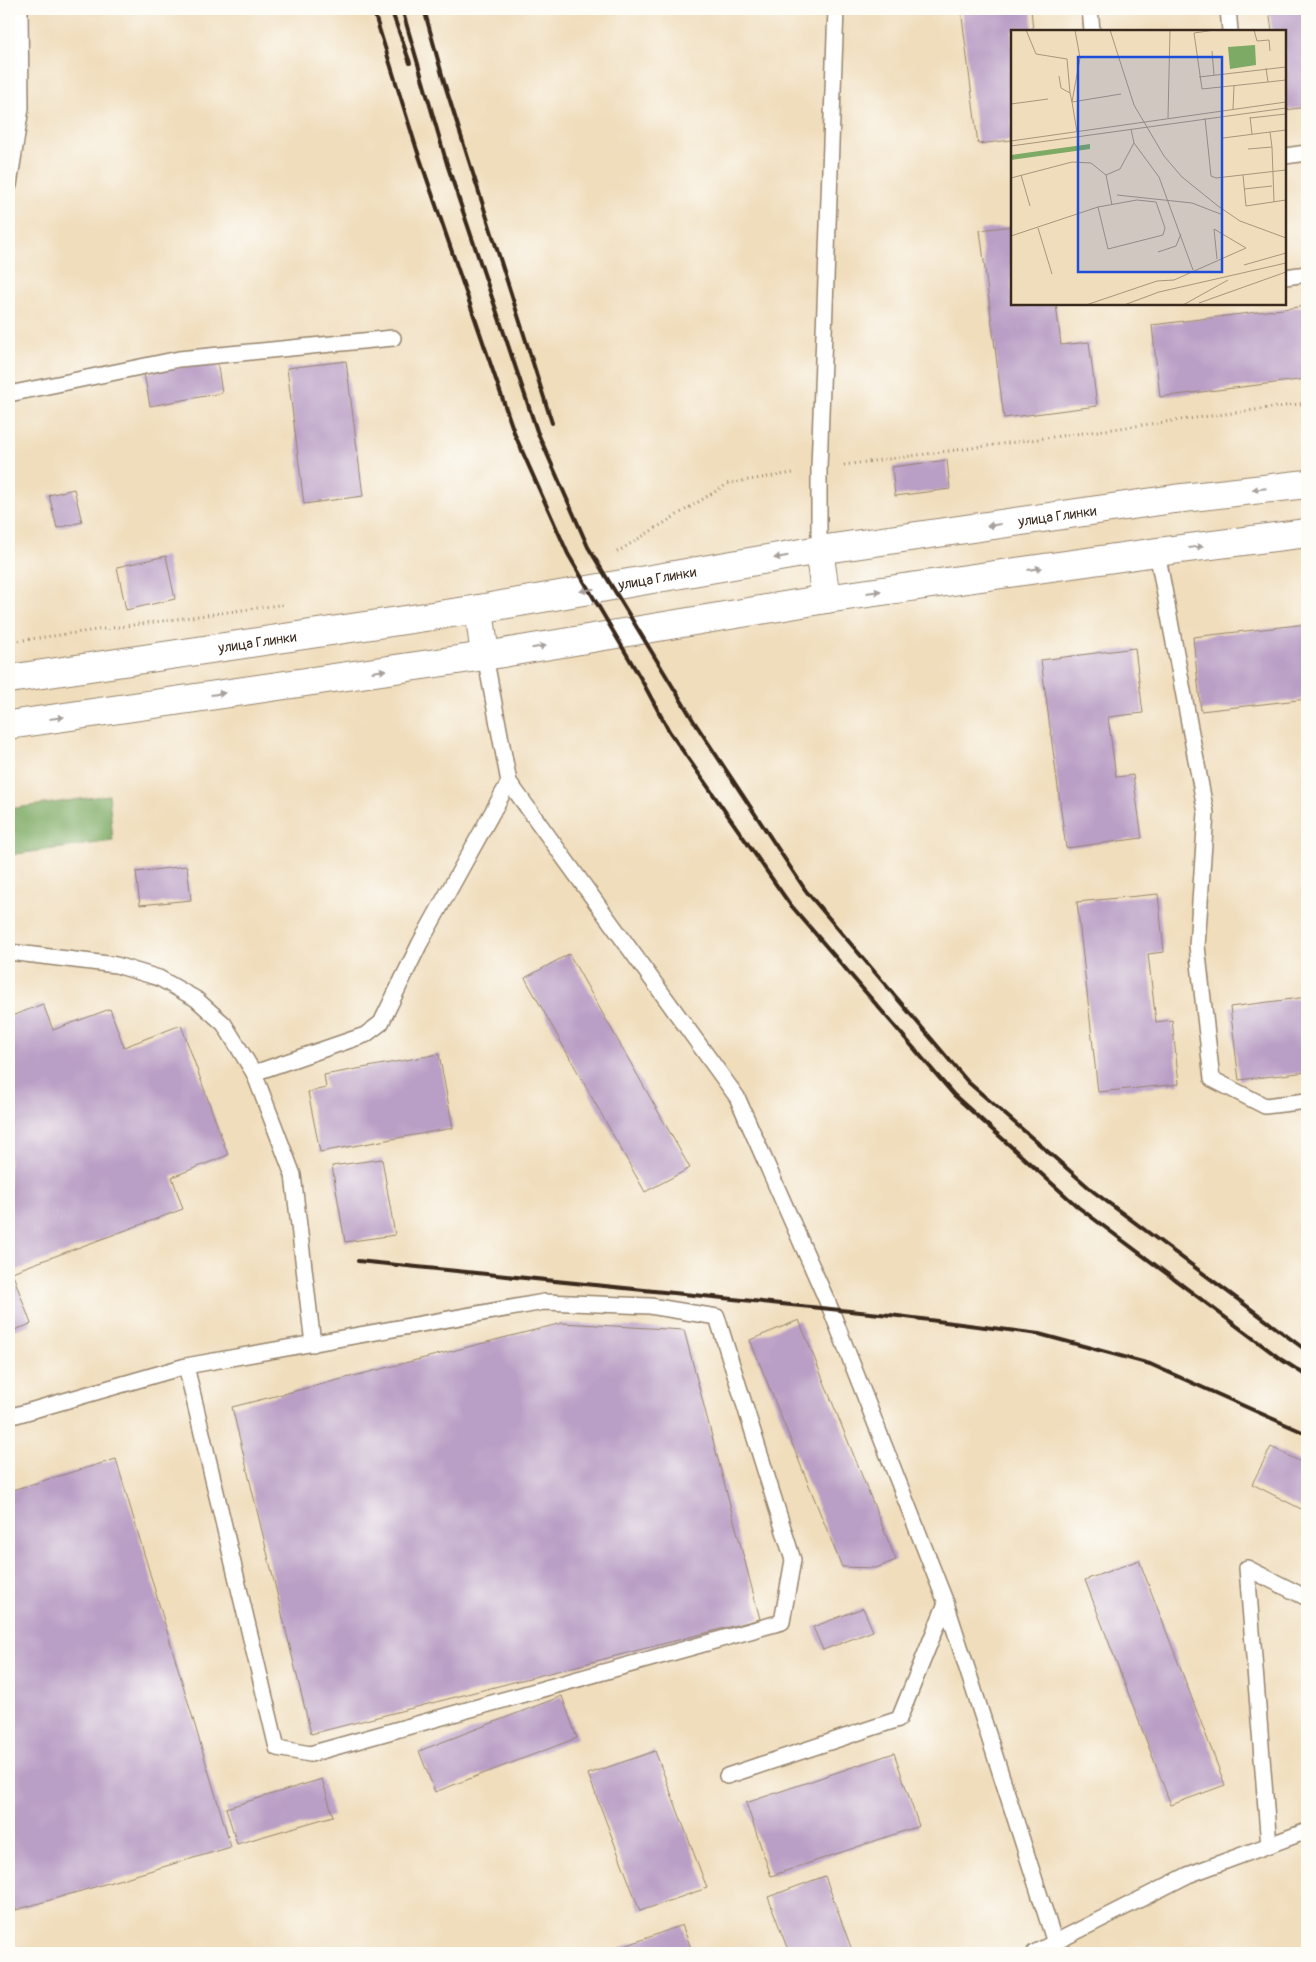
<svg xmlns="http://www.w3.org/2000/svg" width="1316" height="1962" font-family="Pangolin,sans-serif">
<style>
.forest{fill:#7daa64;stroke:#5c6a41}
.building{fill:#b99ec5}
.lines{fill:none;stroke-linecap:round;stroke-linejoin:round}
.service-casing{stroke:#96846d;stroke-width:18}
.trunk-casing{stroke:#96846d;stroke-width:30}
.path{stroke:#96846d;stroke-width:3;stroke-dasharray:1 4;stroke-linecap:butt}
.service{stroke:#fff;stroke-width:15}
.trunk{stroke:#fff;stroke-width:28}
.rail{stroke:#3b2a1e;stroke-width:4}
.oneway{fill:#a79f9a}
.labels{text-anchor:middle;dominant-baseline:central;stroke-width:4;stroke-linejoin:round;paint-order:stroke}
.street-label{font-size:14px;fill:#3b2a1e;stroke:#fdfcf7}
.inset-road{fill:none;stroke:#a8957d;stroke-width:1}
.view{fill:#1d4ed8;fill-opacity:0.15;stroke:#1d4ed8;stroke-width:2.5}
.inset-edge{fill:none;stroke:#3b2a1e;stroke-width:2.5}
</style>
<rect width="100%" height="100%" fill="#fdfcf7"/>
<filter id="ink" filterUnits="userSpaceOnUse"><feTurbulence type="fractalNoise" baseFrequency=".02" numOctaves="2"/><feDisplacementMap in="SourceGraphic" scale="10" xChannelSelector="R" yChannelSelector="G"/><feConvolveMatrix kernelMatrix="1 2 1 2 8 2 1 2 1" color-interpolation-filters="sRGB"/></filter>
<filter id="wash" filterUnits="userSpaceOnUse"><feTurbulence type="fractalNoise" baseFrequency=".0096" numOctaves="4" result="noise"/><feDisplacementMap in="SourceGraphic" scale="20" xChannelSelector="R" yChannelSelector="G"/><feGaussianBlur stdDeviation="1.12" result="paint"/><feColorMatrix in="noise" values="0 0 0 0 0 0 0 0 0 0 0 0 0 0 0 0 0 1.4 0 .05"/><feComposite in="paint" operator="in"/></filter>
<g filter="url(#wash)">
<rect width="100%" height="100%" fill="#f0ddbc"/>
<!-- forest -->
<path class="forest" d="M109,795L113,841L9,855V809Z"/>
<g id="blocks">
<!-- building -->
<g class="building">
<path d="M961,9H1031L1033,31H1012V140L978,144Z"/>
<path d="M1269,9H1307V107L1285,110V31H1272Z"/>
<path d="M1012,226V304H1056L1061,345L1089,342L1097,406L1004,418L980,230Z"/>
<path d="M1307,306V379L1160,397L1152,325Z"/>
<path d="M217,361L222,393L150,406L144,373Z"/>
<path d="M346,361L363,496L304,504L287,368Z"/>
<path d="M947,460L950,489L895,496L892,467Z"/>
<path d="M74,489L82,522L57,528L49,495Z"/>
<path d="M166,556L175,599L126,610L117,567Z"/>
<path d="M1307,624V699L1201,711L1193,637Z"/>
<path d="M1135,648L1143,713L1108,717L1116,777L1133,775L1142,838L1066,848L1041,660Z"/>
<path d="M187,866L191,900L140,905L136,872Z"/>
<path d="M1158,894L1164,952L1148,954L1156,1022L1172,1020L1179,1084L1098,1092L1077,902Z"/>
<path d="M569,954L690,1168L645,1192L525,978Z"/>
<path d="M1307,997V1072L1239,1080L1230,1007Z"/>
<path d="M43,1004L53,1030L110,1009L124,1047L181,1025L228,1155L172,1177L183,1209L12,1272L31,1324L9,1332V1017Z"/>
<path d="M439,1054L453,1128L320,1152L308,1092L326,1088L324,1075Z"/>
<path d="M382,1159L395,1235L345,1242L332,1166Z"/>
<path d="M799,1320L896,1560L876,1568L842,1567L750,1340Z"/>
<path d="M562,1323L684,1330L760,1619L311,1734L232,1407Z"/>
<path d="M1271,1447L1307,1465V1512L1252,1484Z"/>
<path d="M116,1459L231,1847L9,1912V1491Z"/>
<path d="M1139,1560L1225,1785L1171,1805L1085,1580Z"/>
<path d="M863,1608L873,1631L823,1650L813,1627Z"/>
<path d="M562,1696L577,1738L435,1792L419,1751Z"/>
<path d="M655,1751L707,1888L640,1911L588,1774Z"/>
<path d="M894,1753L919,1826L771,1876L746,1803Z"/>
<path d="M322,1779L333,1816L237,1844L226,1808Z"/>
<path d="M825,1876L853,1953H789L768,1897Z"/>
<path d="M682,1925L693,1953H606Z"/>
</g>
</g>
</g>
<g filter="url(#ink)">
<use href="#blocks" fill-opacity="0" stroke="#96846d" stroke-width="1"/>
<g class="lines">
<!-- service casing -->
<g class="service-casing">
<g id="service">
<path d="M1090,9L1092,31"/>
<path d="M1228,9L1230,31"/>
<path d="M1285,156L1307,153"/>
<path d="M9,185L21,108L20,9"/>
<path d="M1285,277L1307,274"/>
<path d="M9,394L179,359L393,338"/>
<path d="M819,550V468L836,9"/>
<path d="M1157,552L1206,813L1197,946L1212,1079L1265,1106L1307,1101"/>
<path d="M485,656L509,782L737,1097L831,1310L946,1603L1055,1943"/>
<path d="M9,952L116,965L159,978L196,999L224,1024L254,1073L293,1175L313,1344"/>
<path d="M254,1073L365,1035L381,1023L420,943L509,782"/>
<path d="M9,1417L186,1366L544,1302L650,1306L717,1317L793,1560L782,1622L310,1754L277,1748L186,1366"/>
<path d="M727,1776L899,1719L946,1603"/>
<path d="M1269,1846L1247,1568L1307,1598"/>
<path d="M1034,1953L1188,1875L1307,1831"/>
</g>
</g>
<!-- trunk casing -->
<g class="trunk-casing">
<g id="trunk">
<path d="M819,550L826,599"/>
<path d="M479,609L485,656"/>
<path id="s1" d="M9,679L479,609L819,550L1174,499L1307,484"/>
<path d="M9,725L485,656L826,599L1157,552L1307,533"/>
</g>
</g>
<!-- path -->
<g class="path">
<path d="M844,465L1307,403"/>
<path d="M617,552L729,483L793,473"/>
<path d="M9,642L286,604"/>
</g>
<!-- service -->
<use href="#service" class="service"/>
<!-- trunk -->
<use href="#trunk" class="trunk"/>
<!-- rail -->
<g class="rail">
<path d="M373,9L417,150L515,435L568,554L641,679L669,731L789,903L954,1095L1078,1207L1282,1360L1307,1376"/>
<path d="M391,9L410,63"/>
<path d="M402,9L447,164L537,431L588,547L693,720L806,891L968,1082L1094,1192L1307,1351"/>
<path d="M424,9L444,82L552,423"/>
<path d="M358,1261L890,1315L1039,1334L1150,1364L1307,1434"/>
</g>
</g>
<!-- one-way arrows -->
<defs><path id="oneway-solid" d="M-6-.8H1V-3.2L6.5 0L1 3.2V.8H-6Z" transform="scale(1.25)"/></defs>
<g class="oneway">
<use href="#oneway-solid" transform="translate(1259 489) rotate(174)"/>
<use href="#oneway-solid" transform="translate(994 525) rotate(172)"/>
<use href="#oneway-solid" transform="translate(1196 547) rotate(-7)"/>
<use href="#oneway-solid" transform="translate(781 557) rotate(170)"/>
<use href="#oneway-solid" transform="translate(1035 569) rotate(-8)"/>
<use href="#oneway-solid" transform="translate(587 590) rotate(170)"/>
<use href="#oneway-solid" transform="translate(874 592) rotate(-8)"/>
<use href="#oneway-solid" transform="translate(539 647) rotate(-10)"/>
<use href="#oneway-solid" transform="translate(379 671) rotate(-8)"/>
<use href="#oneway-solid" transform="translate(218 694) rotate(-8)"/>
<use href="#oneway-solid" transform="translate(57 718) rotate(-8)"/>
</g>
</g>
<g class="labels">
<!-- street labels -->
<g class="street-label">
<text stroke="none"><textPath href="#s1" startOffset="1061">улица Глинки</textPath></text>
<text stroke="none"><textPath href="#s1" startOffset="656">улица Глинки</textPath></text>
<text stroke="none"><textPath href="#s1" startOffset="251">улица Глинки</textPath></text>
</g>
</g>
<!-- overview -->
<g transform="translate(1011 30)">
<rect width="275" height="275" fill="#f0ddbc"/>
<path d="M244,15L245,35L219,39L217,17ZM79,114V119L0,130V125Z" fill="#7daa64"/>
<path class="inset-road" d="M15,0L25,24L56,29L59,63M64,0L69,28L61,72L66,102M99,0L123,75L153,126L171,147L207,176L229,191L275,208M204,0L183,3L191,59L257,52L255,38M243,0L246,11L258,10L259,21M201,21L203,45M48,46L50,58L59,63L61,72L110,64M188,47L275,37M257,52L275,50M0,74L37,69M222,79L223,56M239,87L241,104M157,88L159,0M194,88L200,146L205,148L275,140M239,88L275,84M120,99L123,113L148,147L182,240M212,108L275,100M0,111L275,72M0,116L275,78M261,117L263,172M237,119L261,117L259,102M10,145L19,176M95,145L109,139L123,113M232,145L235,176L275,170M0,148L61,132L80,133L95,145L101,175M233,159L261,156M106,165L181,173L212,185M27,198L41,244M0,206L87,177L126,170L145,172L154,198L152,205L97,219L87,177M147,222L165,216L170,204M233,235L275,223M188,273L275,242M75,275L146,251L163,250L235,218L203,199L206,229M113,275L148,262L275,233M172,275L217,250"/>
<path class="view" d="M67,27H211V242H67Z"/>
<rect width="275" height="275" class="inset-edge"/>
</g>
<!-- margin -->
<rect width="1316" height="1962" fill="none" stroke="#fdfcf7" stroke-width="30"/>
</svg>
